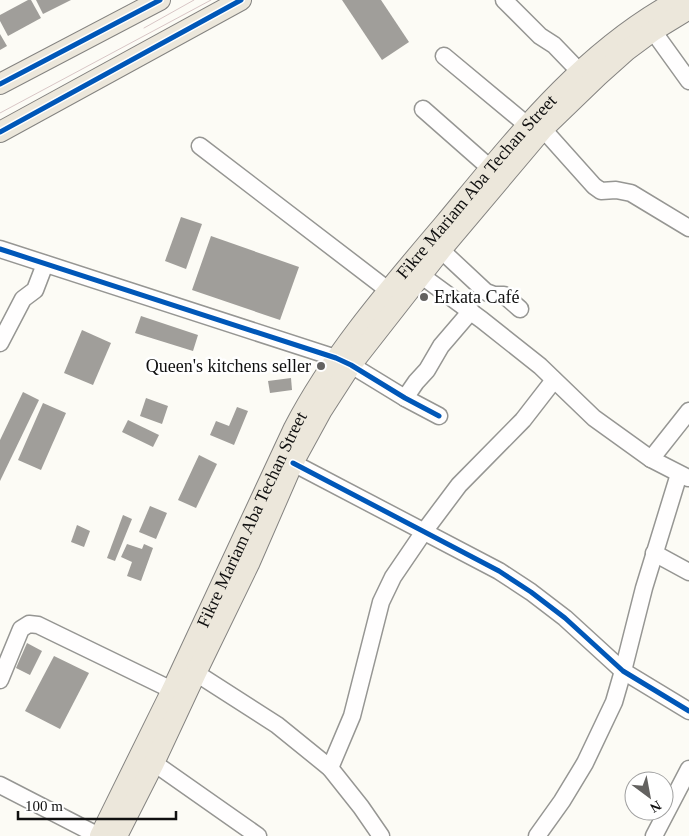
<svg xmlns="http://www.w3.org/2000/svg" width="689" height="836" font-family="Georgia,serif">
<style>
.building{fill:#a09e9a}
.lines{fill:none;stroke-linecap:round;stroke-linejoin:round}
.minor-casing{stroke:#969693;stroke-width:19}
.major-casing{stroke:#848380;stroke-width:22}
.minor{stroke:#fffefe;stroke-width:16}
.major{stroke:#ece7db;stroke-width:20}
.tram{stroke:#d8c6c6;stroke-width:1}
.cycleway-casing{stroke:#fff;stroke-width:8}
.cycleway{stroke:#0057b8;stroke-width:5}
.poi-dot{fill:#636260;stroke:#fff;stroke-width:2}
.labels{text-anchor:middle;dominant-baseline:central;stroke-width:5;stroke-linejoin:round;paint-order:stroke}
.street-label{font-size:18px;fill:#101010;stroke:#fff}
.poi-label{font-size:18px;fill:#101010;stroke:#fff;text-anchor:start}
</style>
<rect width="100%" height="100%" fill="#fcfbf5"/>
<!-- building -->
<g class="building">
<path d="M28,0H31L41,18L8,36L0,21V15Z"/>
<path d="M36,0H71L43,14Z"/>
<path d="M342,0H381L409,42L382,60Z"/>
<path d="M0,34L7,46L0,50Z"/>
<path d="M181,217L202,224L186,269L165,261Z"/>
<path d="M211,236L299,267L280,320L192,290Z"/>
<path d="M141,316L198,335L193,351L135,333Z"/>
<path d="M82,330L111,343L93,385L64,373Z"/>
<path d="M291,378L292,390L270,393L268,381Z"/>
<path d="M23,392L39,400L0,481V440Z"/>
<path d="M146,398L168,406L162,424L140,416Z"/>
<path d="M43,403L66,413L41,470L18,460Z"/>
<path d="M237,407L248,411L234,445L210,435L216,421L229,426Z"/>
<path d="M128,420L159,435L153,447L122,432Z"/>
<path d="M199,455L217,464L196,508L178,500Z"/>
<path d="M150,506L167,513L156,539L139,532Z"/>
<path d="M123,515L132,519L115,561L107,558Z"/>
<path d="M77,525L90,531L84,547L71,542Z"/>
<path d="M127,544L142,549L144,544L153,548L141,581L127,576L132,562L121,557Z"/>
<path d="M27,643L42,651L30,675L16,668Z"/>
<path d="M54,656L89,673L60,729L25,711Z"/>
</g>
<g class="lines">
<!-- minor casing -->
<g class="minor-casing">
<g id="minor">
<path d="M504,0L540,36L554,45L580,72"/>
<path d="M653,31L689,81"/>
<path d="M444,56L527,125"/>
<path d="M423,109L490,168"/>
<path d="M543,129L594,186L601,191L616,190L631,193L689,228"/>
<path d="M200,146L388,290"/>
<path d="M0,249L336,358L351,365L405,398L439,416"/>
<path d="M441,250L486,292L494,295H504L520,309"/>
<path d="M422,276L482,320L540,366L594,418L651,459L688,478"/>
<path d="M0,343L23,299L35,290L45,264"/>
<path d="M405,398L416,382L427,370L441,346L471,311"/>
<path d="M651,459L689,411"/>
<path d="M293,463L499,571L531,592L565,618L623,671L689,711"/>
<path d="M654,553L689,572"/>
<path d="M196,673L277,725L330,768L361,807L381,836"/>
<path d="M0,680L21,629L29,624L38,625L172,690"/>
<path d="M154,763L258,836"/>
<path d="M330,768L352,716L381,602L393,577L423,533L459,485L523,420L554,380"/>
<path d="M0,785L99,836"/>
<path d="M537,836L562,801L585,763L614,702L623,671L644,588L679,474"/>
<path d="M654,836L689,769"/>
</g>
</g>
<!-- major casing -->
<g class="major-casing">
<g id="major">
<path d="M0,84L160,0"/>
<path d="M0,132L241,0"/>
<path id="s1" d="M100,836L172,690L294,428C333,353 389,289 444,224C513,141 581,52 678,0"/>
<path d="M117,836L154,763L196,673L249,564L293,463L322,410L351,365L441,250L543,129L598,76L626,51L653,31L689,9"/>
</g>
</g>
<!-- minor -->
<use href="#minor" class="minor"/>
<!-- major -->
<use href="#major" class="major"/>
<!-- tram -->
<g class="tram">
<path d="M144,28L194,0"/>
<path d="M0,113L211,0"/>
</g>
<!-- cycleway casing -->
<g class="cycleway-casing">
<g id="cycleway">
<path d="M0,84L160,0"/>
<path d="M0,132L241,0"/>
<path d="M0,249L336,358L351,365L405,398L439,416"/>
<path d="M293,463L499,571L531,592L565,618L623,671L689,711"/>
</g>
</g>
<!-- cycleway -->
<use href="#cycleway" class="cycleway"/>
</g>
<!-- markers -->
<g class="poi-dot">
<circle cx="424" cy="297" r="5"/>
<circle cx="321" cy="366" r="5"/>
</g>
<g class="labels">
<!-- street labels -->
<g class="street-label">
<text stroke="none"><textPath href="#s1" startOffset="755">Fikre Mariam Aba Techan Street</textPath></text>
<text stroke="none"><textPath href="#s1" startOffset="351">Fikre Mariam Aba Techan Street</textPath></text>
</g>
<!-- poi labels -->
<g class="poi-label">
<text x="434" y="297">Erkata Café</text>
<text x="311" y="366" text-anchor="end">Queen's kitchens seller</text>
</g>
</g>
<!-- north arrow -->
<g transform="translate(649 796) rotate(148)"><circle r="24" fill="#ffffff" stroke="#9f9f9f"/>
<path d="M0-4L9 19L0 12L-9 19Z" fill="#636260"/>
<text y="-8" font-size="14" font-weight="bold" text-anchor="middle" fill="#101010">N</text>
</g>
<!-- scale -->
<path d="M18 811v8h158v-8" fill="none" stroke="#101010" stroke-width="2.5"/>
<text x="25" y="811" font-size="15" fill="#101010" stroke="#ffffff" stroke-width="4" paint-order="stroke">100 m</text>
</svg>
